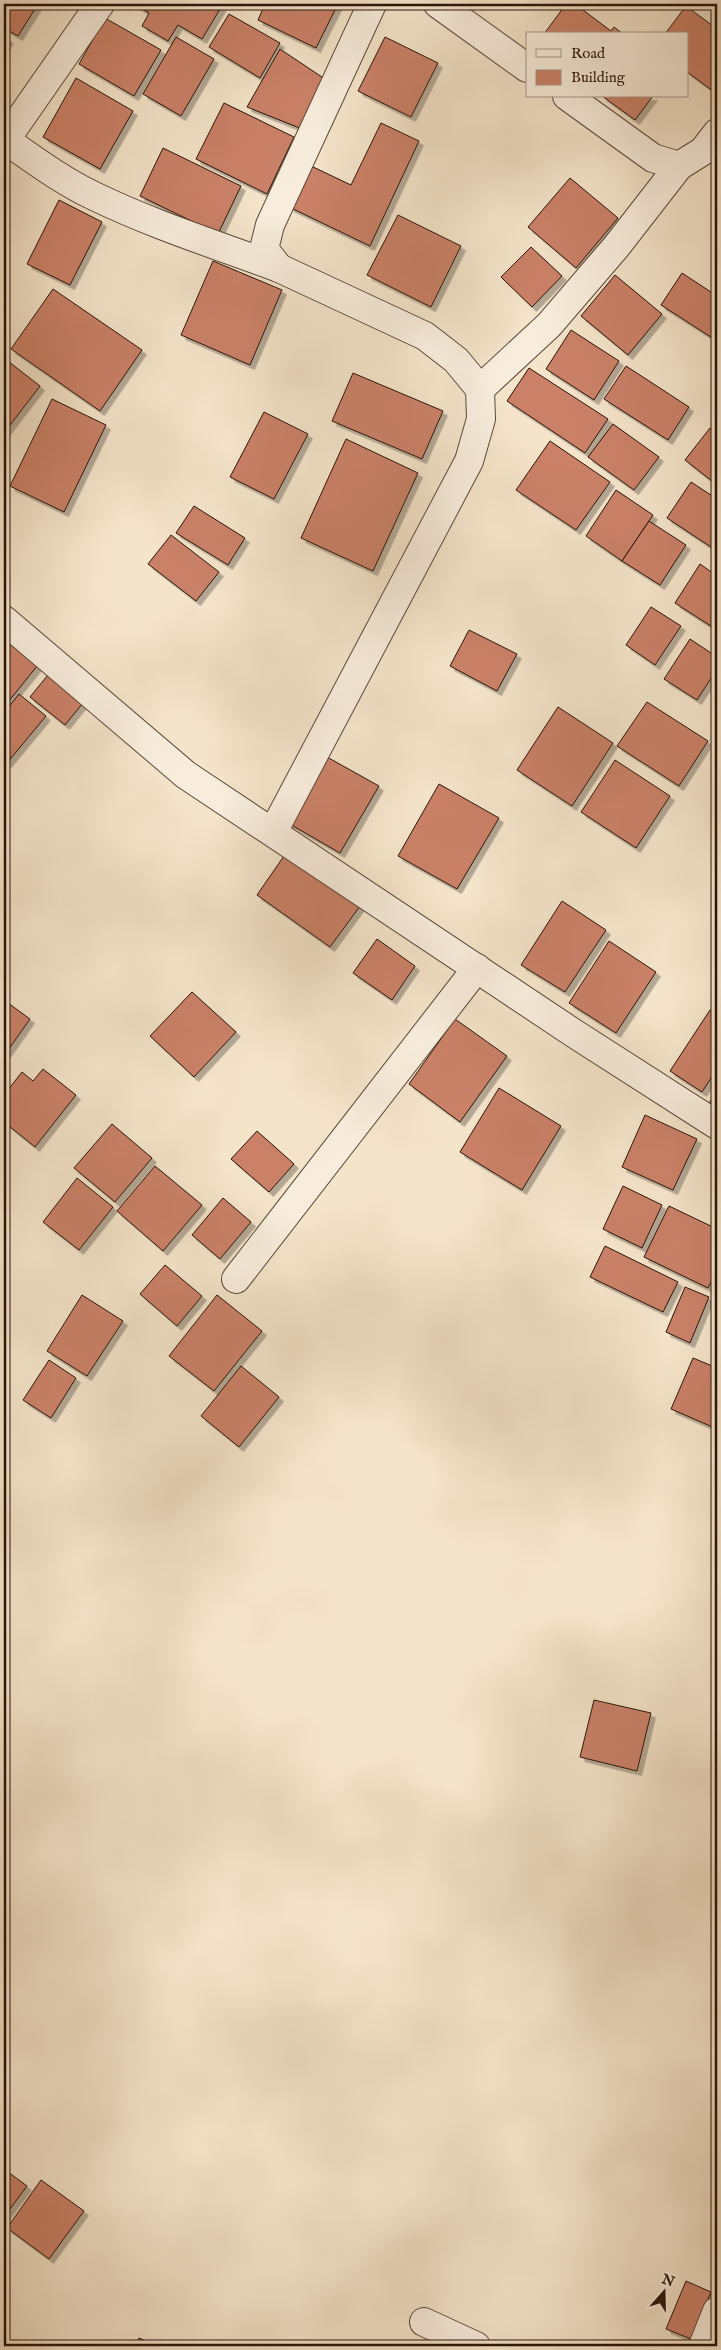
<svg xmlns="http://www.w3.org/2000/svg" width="721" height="2350" font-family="'IM FELL English',serif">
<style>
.building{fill:#ca8167;stroke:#291408;filter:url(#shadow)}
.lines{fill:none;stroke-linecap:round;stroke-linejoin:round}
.street-casing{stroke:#5c4838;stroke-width:30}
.street{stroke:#f8eddd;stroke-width:28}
</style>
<defs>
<filter id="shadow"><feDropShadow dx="4.5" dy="4.5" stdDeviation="0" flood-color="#0004"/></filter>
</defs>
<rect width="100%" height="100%" fill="#f4e4ca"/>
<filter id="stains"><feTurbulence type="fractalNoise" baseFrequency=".004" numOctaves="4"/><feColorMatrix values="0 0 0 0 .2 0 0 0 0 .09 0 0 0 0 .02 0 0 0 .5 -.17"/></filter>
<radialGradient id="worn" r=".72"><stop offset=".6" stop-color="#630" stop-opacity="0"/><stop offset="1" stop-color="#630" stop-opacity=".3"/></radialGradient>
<!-- building -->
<g class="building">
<path d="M4,4H38L18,36L4,28Z"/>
<path d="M134,4H223L202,39L178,25L168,41L142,26L149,13Z"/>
<path d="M265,4H338L316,48L258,20Z"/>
<path d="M566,4H575L611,31L614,27L623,34H544Z"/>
<path d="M686,6L717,29V94L687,72V34H665Z"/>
<path d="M229,14L280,43L260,78L209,47Z"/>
<path d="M105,18L161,50L134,96L79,64Z"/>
<path d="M4,36L9,39L4,48Z"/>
<path d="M176,37L214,59L181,116L143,94Z"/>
<path d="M385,37L438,63L411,117L358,91Z"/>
<path d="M280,49L325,79L302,129L247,107Z"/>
<path d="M76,78L133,111L100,169L43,137Z"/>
<path d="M602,96H653L635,120Z"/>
<path d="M224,103L294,137L267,194L196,159Z"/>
<path d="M381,123L419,141L370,246L289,207L309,165L351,185Z"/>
<path d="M163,148L241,186L218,234L140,196Z"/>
<path d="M570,178L618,218L576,268L528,227Z"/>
<path d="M59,200L102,222L70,285L27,264Z"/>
<path d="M398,215L461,246L431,307L367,275Z"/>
<path d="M531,247L562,276L532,307L501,277Z"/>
<path d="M213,261L282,290L250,365L181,335Z"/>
<path d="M717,267V279L711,274Z"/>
<path d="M682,273L717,296V341L661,305Z"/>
<path d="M615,275L662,314L628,355L581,316Z"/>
<path d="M53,289L142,350L100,411L11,349Z"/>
<path d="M571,330L619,361L594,400L546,369Z"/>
<path d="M4,358L40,386L4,433Z"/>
<path d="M626,366L689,407L668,440L604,399Z"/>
<path d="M529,368L608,419L585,453L507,401Z"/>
<path d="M353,373L443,411L422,459L332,421Z"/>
<path d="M52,399L106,425L64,512L10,486Z"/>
<path d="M264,412L308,434L274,499L230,477Z"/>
<path d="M613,424L659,457L634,490L588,457Z"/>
<path d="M710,428L717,434V485L685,460Z"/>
<path d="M346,439L418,473L373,571L301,538Z"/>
<path d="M550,441L610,482L576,530L516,490Z"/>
<path d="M691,482L717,499V537L711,547L667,518Z"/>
<path d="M616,490L653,515L622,561L586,536Z"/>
<path d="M194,506L245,538L228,565L176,533Z"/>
<path d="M649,521L686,545L660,585L622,561Z"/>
<path d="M171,535L219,572L196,601L148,564Z"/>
<path d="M700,564L717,576V630L675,603Z"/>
<path d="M651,607L681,626L655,665L626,645Z"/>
<path d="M469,630L517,654L497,691L450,666Z"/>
<path d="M6,639L38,665L4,707V643Z"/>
<path d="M690,639L717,657V669L697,700L664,679Z"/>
<path d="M52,670L87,698L65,725L30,697Z"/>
<path d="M19,694L46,716L7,763L4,761V713Z"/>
<path d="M647,702L708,741L679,786L617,746Z"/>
<path d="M558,707L613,743L572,806L517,770Z"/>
<path d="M327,757L379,786L340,853L288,823Z"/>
<path d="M615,760L670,796L636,848L581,812Z"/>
<path d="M439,784L499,818L457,889L398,856Z"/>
<path d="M286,853L360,906L330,947L257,895Z"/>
<path d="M562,901L606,930L565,992L521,965Z"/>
<path d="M377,939L415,966L392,1000L353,973Z"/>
<path d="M609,941L656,972L616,1033L569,1003Z"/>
<path d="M192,992L236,1032L194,1077L150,1036Z"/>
<path d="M4,1000L30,1019L4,1056Z"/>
<path d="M710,1010L717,1014V1069L702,1092L670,1071Z"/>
<path d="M455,1019L507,1056L460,1122L409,1084Z"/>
<path d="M43,1069L76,1095L35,1147L4,1122V1095L22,1072L33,1081Z"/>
<path d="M499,1088L561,1126L522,1190L460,1152Z"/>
<path d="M717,1091V1115L706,1108Z"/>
<path d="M645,1115L697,1139L673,1190L622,1167Z"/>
<path d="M112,1124L152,1158L115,1202L74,1168Z"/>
<path d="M257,1131L294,1164L269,1192L231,1159Z"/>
<path d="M155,1166L202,1205L163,1251L117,1211Z"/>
<path d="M77,1178L113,1207L79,1250L43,1222Z"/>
<path d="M623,1186L662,1205L642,1248L603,1229Z"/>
<path d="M223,1198L251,1222L220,1259L192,1235Z"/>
<path d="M669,1206L717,1229V1270L708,1288L644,1257Z"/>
<path d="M605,1246L678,1282L663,1312L590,1277Z"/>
<path d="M165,1265L202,1296L177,1326L140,1294Z"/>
<path d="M685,1287L709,1297L690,1343L666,1332Z"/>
<path d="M82,1295L123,1321L87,1376L47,1351Z"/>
<path d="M217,1295L262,1331L214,1391L169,1356Z"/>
<path d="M693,1358L717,1368V1429L671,1409Z"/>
<path d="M49,1360L76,1378L51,1418L23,1400Z"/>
<path d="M241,1366L279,1397L239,1447L201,1416Z"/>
<path d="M594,1700L651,1713L637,1771L580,1757Z"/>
<path d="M4,2169L27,2186L4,2217Z"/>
<path d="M41,2180L84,2211L49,2259L7,2228Z"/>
<path d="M686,2281L711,2292L691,2339L666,2329Z"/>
<path d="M139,2338L158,2346H136Z"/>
</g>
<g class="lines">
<!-- street casing -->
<g class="street-casing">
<g id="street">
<path d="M438,4L527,68"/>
<path d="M567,96L653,158L679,166L703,151L717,133"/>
<path d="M4,139C33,159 62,181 94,196C154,225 217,245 279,268"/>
<path d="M4,142L100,4"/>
<path d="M480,389L549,325L616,247L679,166"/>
<path d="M4,620L186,775L575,1034L717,1125"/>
<path d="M273,832L469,461L481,419L480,389L456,360L425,336L279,268L264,249L270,225L372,4"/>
<path d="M236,1279L477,968"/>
<path d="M424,2322L476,2346"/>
<path d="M703,2346L717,2311"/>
</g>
</g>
<!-- street -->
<use href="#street" class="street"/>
</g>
<!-- margin -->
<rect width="721" height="2350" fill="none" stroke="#f4e4ca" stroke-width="20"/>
<rect x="5" y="5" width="711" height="2340" fill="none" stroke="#291408" stroke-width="2.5"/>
<rect x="10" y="10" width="701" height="2330" fill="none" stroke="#291408"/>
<!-- legend -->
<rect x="526" y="32" width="162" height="65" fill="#f8eddd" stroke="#a59688"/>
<rect x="536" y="49" width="25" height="8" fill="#f8eddd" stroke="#a59688"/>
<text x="571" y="58" font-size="15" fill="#291408">Road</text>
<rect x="536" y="70" width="25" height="15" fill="#ca8167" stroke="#a59688"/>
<text x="571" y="82" font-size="15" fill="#291408">Building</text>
<!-- north arrow -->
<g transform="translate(664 2292) rotate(20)" stroke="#f8eddd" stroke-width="4" paint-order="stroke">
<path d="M0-4L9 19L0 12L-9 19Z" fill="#291408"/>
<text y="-8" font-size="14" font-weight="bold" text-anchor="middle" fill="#291408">N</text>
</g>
<rect width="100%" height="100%" filter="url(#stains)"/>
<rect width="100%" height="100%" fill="url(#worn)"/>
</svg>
